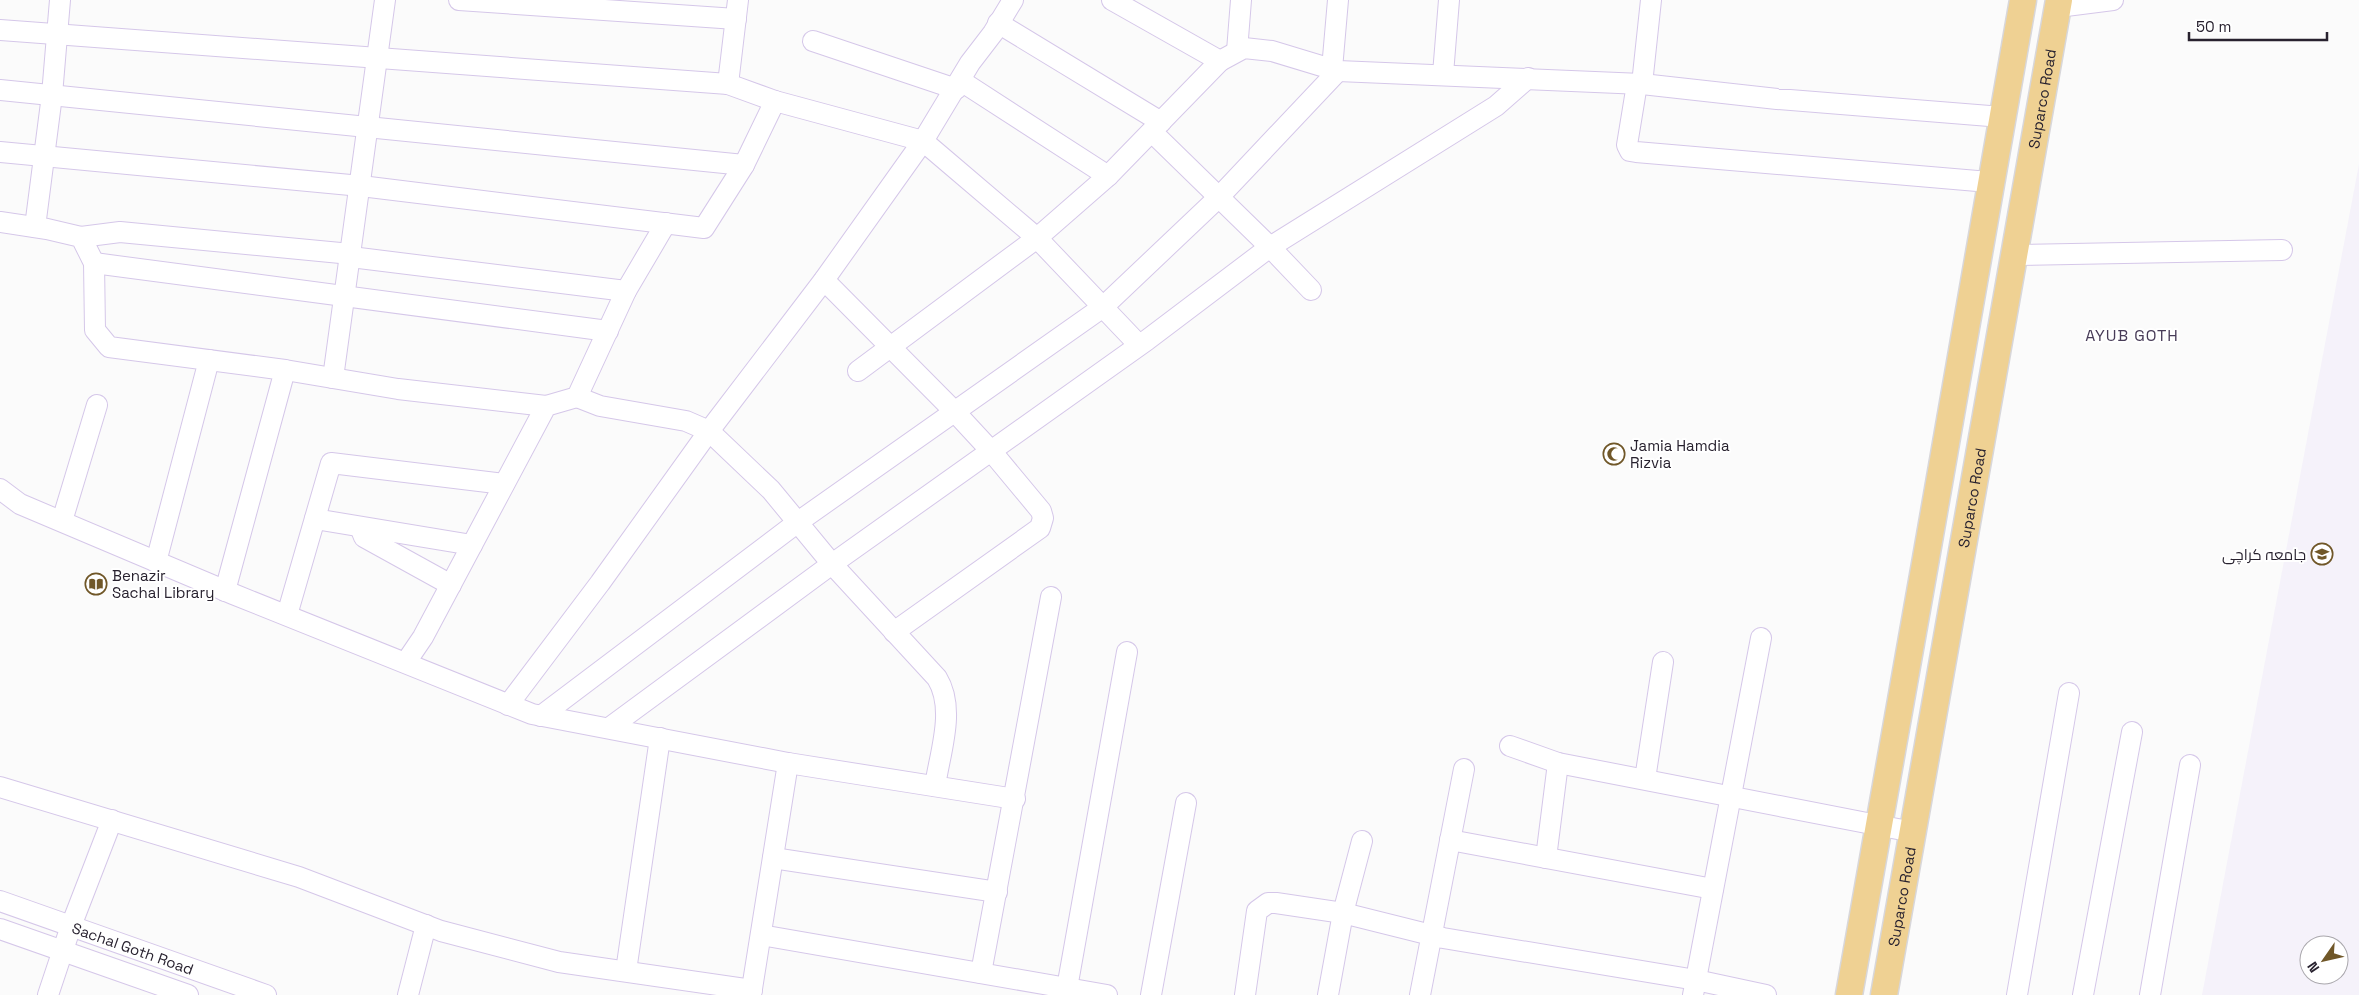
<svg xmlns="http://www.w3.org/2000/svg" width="2359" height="995" font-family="'Space Grotesk',Cairo,sans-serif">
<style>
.built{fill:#f5f2fa;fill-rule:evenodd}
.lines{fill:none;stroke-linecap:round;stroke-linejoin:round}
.minor-casing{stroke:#d5c7e9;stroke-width:22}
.major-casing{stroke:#d8d7da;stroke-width:29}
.minor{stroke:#fff;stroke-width:20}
.major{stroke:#efd193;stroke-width:26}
.labels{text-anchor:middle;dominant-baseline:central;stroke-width:4;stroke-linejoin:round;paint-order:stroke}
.street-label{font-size:15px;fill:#28222f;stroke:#fff}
.poi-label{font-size:15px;fill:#28222f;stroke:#fff;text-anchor:start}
.neighbourhood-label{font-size:16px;letter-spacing:1px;fill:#483c58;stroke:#fff}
</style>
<rect width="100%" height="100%" fill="#fbfbfb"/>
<!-- built -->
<path class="built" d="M2359,164V995H2202ZM2309,945H2339V975H2309Z"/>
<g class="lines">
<!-- minor casing -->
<g class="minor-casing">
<g id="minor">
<path d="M459,0L736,19"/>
<path d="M738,0L728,84L775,101"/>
<path d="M1112,0L1220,61"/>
<path d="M2058,7L2113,0"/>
<path d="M998,23L1161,122"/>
<path d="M0,30L728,84"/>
<path d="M813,41L956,89"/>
<path d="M1237,51L1241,0"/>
<path d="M1332,69L1338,0"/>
<path d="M1443,74L1449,0"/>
<path d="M961,81L1108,176"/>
<path d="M1637,84L1627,145L1630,151L1636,152L1989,182"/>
<path d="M1642,84L1651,0"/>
<path d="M0,90L744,165"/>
<path d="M1152,132L1270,247L1311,290"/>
<path d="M0,152L361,186L704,228L744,165L775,101L923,141L1037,238L1139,345"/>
<path d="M0,222L47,229L81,237L94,263L95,330L109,347L285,370L398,389L546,406"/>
<path d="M35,227L52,95L60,0"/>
<path d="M81,237L120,232L351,254"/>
<path d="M2016,255L2282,250"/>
<path d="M351,257L626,291L666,223"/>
<path d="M94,263L608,331"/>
<path d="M824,280L955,412L992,452L1041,511L1043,518L1040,528L894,632"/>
<path d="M858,371L1037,238L1108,176L1220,61L1244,48L1272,51L1338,71L1642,84L1777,99L2002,117"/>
<path d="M333,378L385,0"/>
<path d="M577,397L600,406L686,421L709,431L771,490L832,564L937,678C956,709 940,752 935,786"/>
<path d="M0,489L20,504L233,594L532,714L788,763L1015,799"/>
<path d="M315,519L472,545"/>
<path d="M62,521L97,405"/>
<path d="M360,527L364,537L451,585"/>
<path d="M156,562L209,360"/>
<path d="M225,591L285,370"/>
<path d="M287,615L331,463L504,484"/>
<path d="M406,662L423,637L546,406L577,397L626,291"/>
<path d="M508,705L600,583L709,431L824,280L923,141L970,63L993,33L1013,0"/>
<path d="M541,716L798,522L1103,307L1219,197L1338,71"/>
<path d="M609,728L832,564L1147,340L1270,247L1496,106L1528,78"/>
<path d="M1510,746L1558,763L1913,832"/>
<path d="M1645,779L1663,662"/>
<path d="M0,787L299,877L441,931L559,962L752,990"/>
<path d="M1450,840L1713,889"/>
<path d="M773,858L997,892"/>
<path d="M1546,858L1558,763"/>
<path id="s1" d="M0,901L266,995"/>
<path d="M0,929L188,995"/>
<path d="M761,935L1107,995"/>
<path d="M626,971L660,738"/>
<path d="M981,973L1051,597"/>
<path d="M1067,988L1127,652"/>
<path d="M48,995L71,926L112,820"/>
<path d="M408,995L426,925"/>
<path d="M751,995L788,763"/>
<path d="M1151,995L1186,803"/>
<path d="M1245,995L1257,911L1268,903H1276L1343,913L1443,938L1696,980L1766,995"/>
<path d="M1328,995L1343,913L1362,841"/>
<path d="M1420,995L1464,769"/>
<path d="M1693,995L1761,638"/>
<path d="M2017,995L2069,693"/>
<path d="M2083,995L2132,732"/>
<path d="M2150,995L2190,765"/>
</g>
</g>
<!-- major casing -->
<g class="major-casing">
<g id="major">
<path d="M1849,995C1910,664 1963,331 2023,0"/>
<path id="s2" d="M1884,995L2059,0"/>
</g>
</g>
<!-- minor -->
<use href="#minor" class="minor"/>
<!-- major -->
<use href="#major" class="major"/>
</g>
<!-- icons -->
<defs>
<g id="mosque-ring" transform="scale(1.125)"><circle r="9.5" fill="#fff" stroke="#705728" stroke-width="1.5"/><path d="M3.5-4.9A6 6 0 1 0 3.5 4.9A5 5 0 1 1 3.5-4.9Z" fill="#705728"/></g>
<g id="university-ring" transform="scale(1.125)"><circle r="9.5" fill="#fff" stroke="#705728" stroke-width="1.5"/><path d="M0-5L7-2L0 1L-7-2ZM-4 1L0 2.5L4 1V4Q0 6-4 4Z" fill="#705728"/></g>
<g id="library-ring" transform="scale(1.125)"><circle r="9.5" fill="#fff" stroke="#705728" stroke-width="1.5"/><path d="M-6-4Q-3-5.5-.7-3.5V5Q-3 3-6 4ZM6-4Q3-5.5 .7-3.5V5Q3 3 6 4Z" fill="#705728"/></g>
</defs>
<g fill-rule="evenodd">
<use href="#mosque-ring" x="1614" y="454"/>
<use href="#university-ring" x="2322" y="554"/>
<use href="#library-ring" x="96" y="584"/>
</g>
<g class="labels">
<!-- street labels -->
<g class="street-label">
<text stroke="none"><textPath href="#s2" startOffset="910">Suparco Road</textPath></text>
<text stroke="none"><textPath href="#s2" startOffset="505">Suparco Road</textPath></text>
<text stroke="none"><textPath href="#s2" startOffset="100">Suparco Road</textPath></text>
<text stroke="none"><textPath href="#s1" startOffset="141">Sachal Goth Road</textPath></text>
</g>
<!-- poi labels -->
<g class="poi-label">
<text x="1630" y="445">Jamia Hamdia<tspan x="1630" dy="17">Rizvia</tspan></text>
<text x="2306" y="554" text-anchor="end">جامعہ کراچی</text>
<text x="112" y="575">Benazir<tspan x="112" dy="17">Sachal Library</tspan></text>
</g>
<!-- neighbourhood labels -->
<g class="neighbourhood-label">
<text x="2132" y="335">AYUB GOTH</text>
</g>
</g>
<!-- north arrow -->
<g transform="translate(2324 960) rotate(236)"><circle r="24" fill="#ffffff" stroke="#a9a7ac"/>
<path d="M0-4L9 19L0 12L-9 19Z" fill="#705728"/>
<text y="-8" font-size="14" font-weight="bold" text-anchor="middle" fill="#28222f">N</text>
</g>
<!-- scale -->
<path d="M2189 32v8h138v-8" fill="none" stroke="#28222f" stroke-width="2.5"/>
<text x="2196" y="32" font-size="15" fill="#28222f" stroke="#ffffff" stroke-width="4" paint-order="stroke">50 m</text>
</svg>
